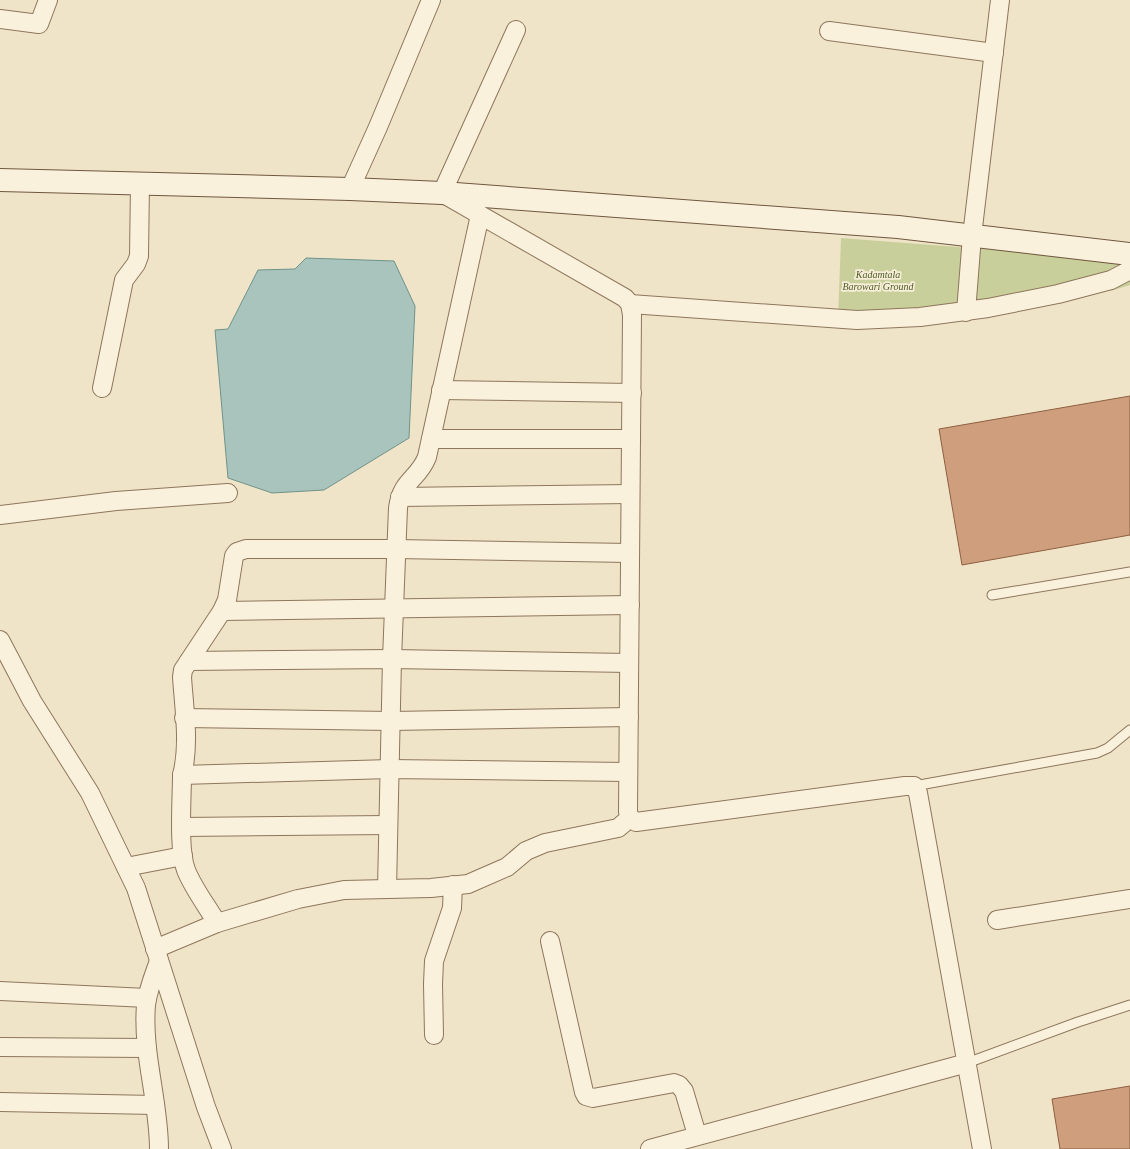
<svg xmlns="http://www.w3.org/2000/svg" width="1130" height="1149" font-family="Georgia,serif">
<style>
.green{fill:#c9cf9b}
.water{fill:#a9c4bc;stroke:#6f938a}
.building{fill:#cf9f7d;stroke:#8d5f41}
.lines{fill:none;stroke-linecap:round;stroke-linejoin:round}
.lane-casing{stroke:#8d765c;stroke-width:11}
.street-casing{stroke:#8d765c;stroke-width:20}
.secondary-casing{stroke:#6f573f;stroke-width:24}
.lane{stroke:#faf1dc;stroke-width:9}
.street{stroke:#faf1dc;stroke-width:18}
.secondary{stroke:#faf1dc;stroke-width:22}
.labels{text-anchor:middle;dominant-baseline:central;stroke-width:3.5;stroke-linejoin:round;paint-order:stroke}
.park-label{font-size:10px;font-style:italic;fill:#4d5a26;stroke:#f7eed8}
</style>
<rect width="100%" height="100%" fill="#f0e4c8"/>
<!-- green -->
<path class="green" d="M841,238L1010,251L1130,265V285L1114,290L1031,300L838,320Z"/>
<!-- water -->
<path class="water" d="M306,258L394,261L415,306L409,438L324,490L272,493L228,478L215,330L228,329L258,270L295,269Z"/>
<!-- building -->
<g class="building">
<path d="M1130,396V535L962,565L939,429Z"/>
<path d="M1130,1086V1149H1060L1052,1099Z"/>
</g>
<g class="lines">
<!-- lane casing -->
<g class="lane-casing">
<g id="lane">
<path d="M992,595L1130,572"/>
<path d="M914,786L1097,753L1108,748L1130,730"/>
<path d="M967,1063L1078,1022L1130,1005"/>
</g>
</g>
<!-- street casing -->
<g class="street-casing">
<g id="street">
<path d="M0,19L39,24L48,0"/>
<path d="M516,30L442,193L625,298L630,304L632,315L628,812L630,818L636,822L905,786H914L918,793L982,1149"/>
<path d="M829,31L994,53"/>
<path d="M350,189L378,127L431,0"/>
<path d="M630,304L857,320L920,317L988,308L1058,294L1111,280L1130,270"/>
<path d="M966,312L972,236L1000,0"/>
<path d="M102,388L124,280L136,264L139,256L140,184"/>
<path d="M441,390L632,393"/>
<path d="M431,439H631"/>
<path d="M400,497L630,494"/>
<path d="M0,515L116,501L228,493"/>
<path d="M222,611L630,605"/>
<path d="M0,640L32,701L90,793L136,888L206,1107L222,1149"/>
<path d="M189,661L392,659L629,663"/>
<path d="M184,718L391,721L629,717"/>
<path d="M182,775L390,769L628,772"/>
<path d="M182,827L388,825"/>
<path d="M126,867L183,856"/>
<path d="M387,889L392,659L398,508C402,479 418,480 427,457L480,215"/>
<path d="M997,920L1130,899"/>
<path d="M217,923C207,906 193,888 186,870C178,849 182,799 182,775C190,744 184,708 182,677L183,670L222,611L227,600L234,556L237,552L246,549H396L630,553"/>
<path d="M550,941L584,1092L586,1096L593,1098L674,1083L679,1085L684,1091L697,1135"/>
<path d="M155,949L217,923L298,899L344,890L431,888L468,884L507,867L526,851L545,843L618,828L630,818"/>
<path d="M0,991L147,998"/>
<path d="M434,1035L433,984L434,961L452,908L453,885"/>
<path d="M0,1047L147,1048"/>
<path d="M0,1102L155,1105"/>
<path d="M159,1149C159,1101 142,1054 146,1005C148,989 154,975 159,961"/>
<path d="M650,1149L967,1063"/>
</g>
</g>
<!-- secondary casing -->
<g class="secondary-casing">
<path id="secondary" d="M0,180L350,189L442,193L898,227L1130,254"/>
</g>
<!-- lane -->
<use href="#lane" class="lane"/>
<!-- street -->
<use href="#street" class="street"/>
<!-- secondary -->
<use href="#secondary" class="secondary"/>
</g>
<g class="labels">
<!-- park labels -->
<g class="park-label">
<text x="878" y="274">Kadamtala<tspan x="878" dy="12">Barowari Ground</tspan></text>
</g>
</g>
</svg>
